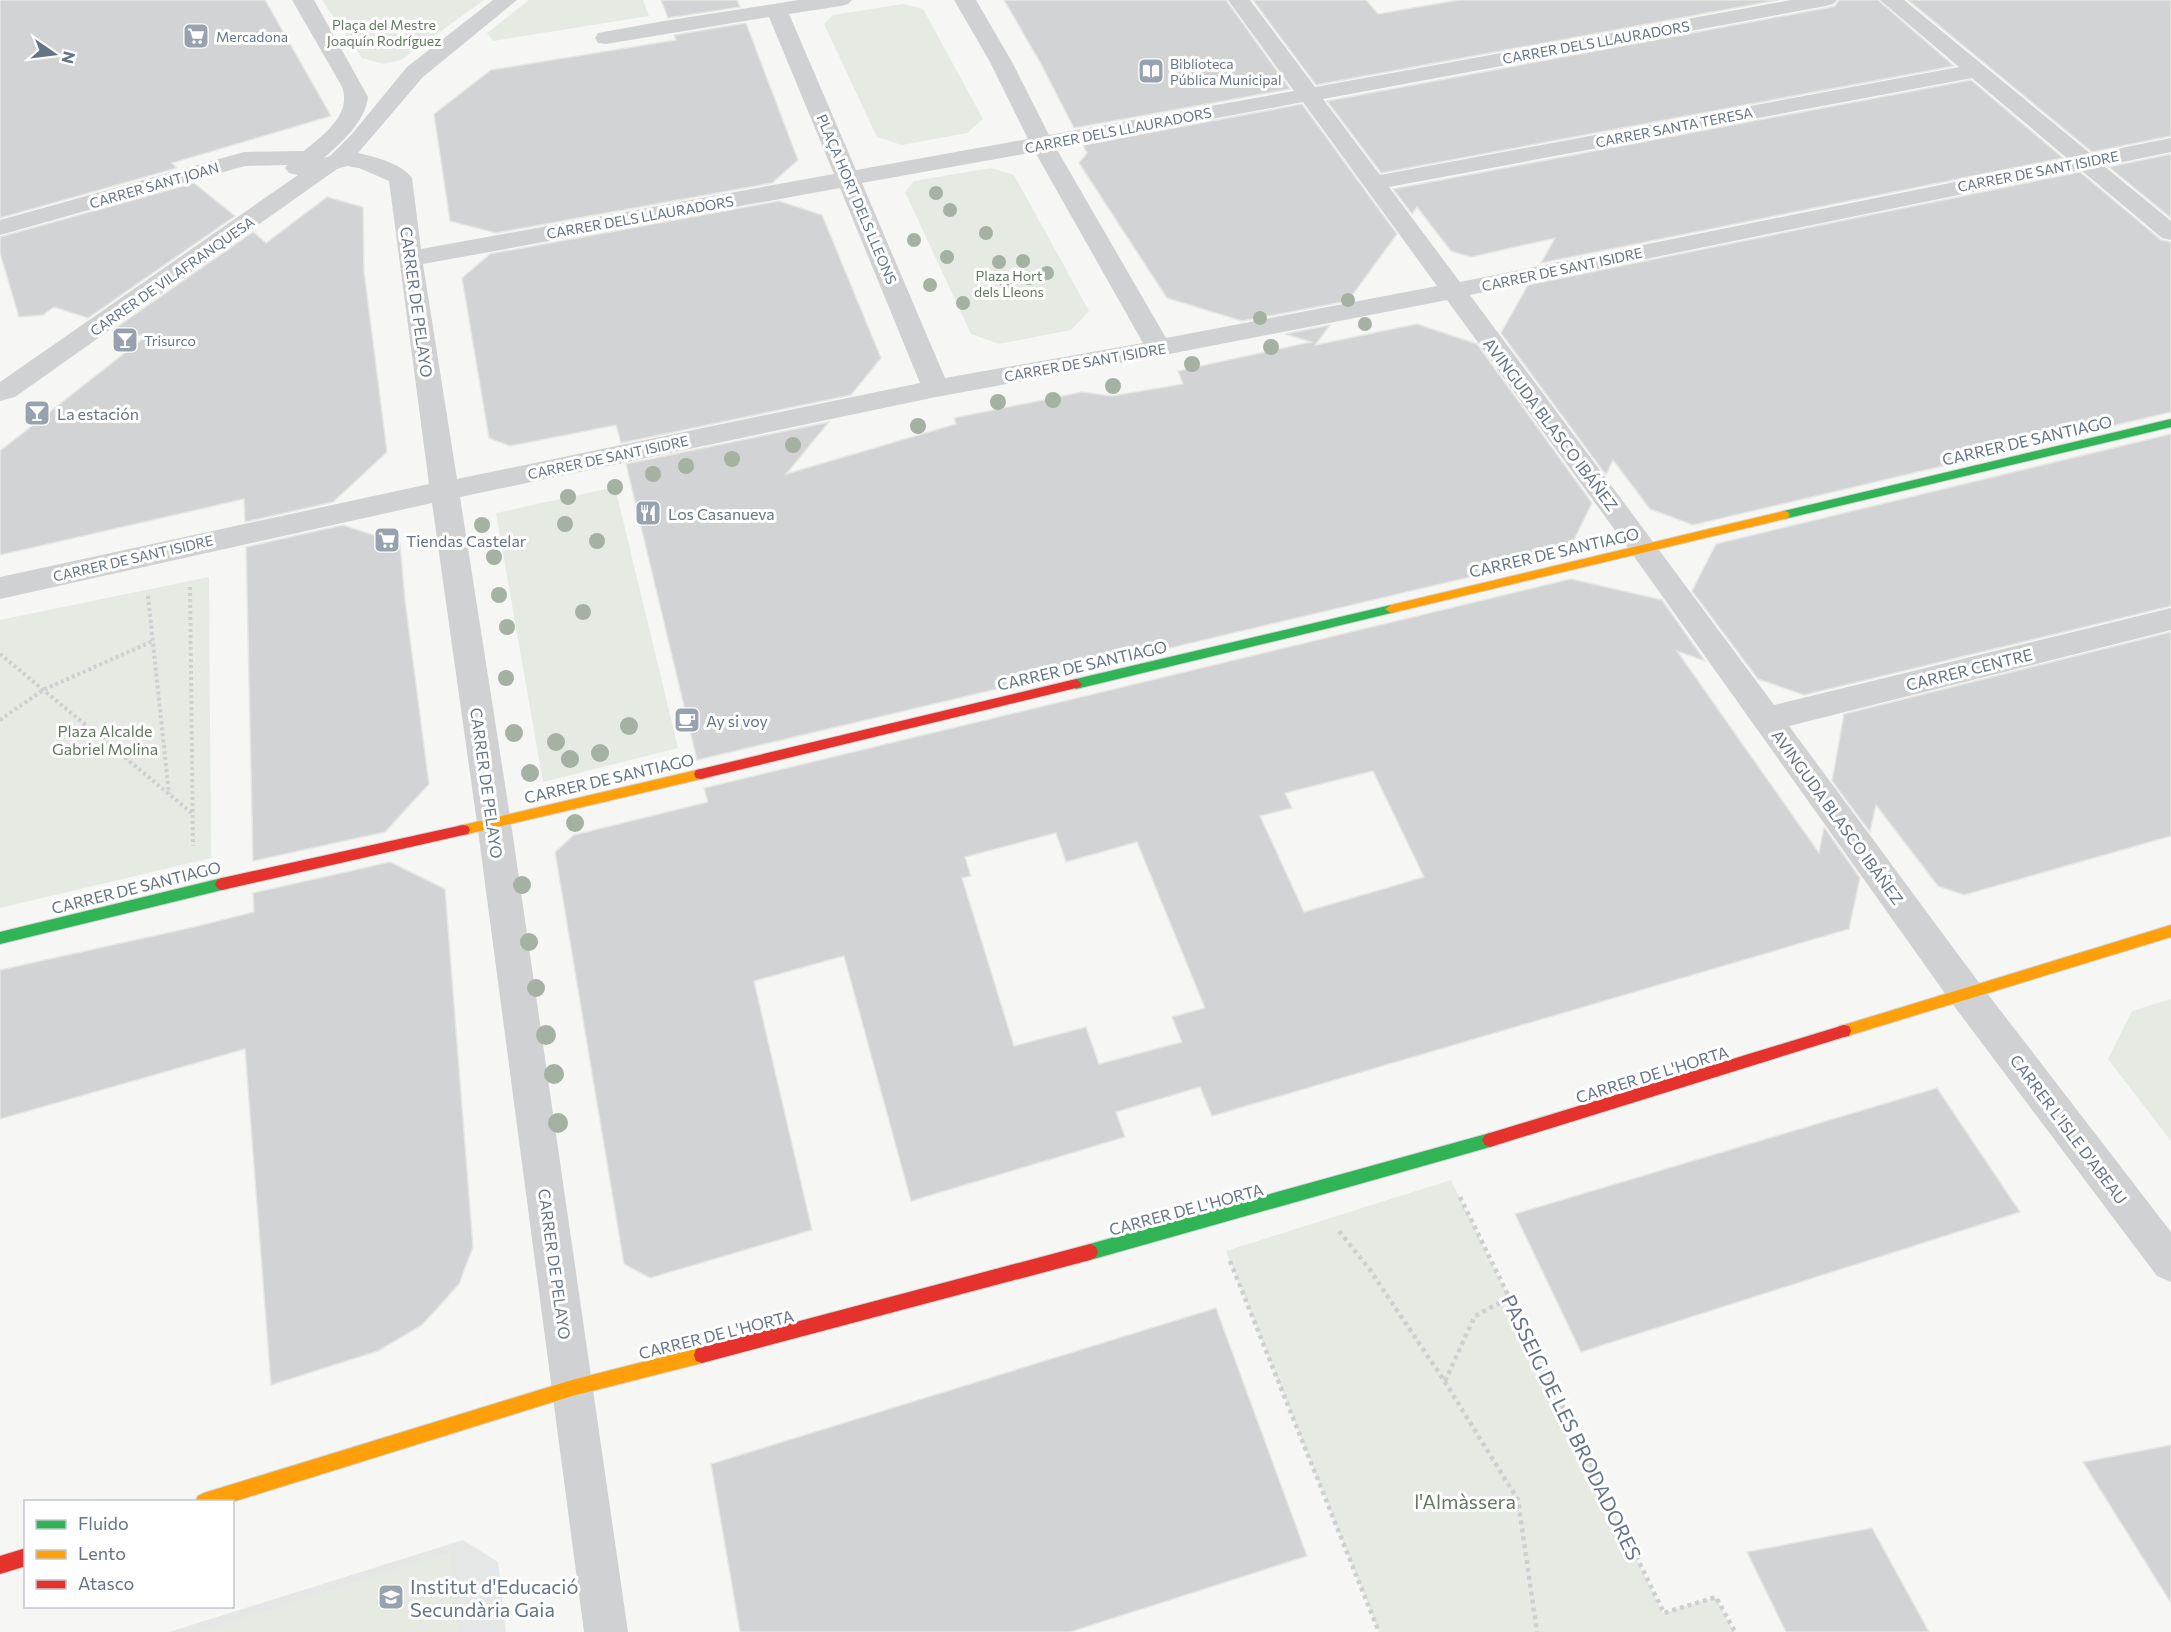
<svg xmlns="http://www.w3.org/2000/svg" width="2171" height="1632" font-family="Commissioner,sans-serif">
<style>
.built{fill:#e5e6e6}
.green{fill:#e5eae3}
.building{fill:#d2d3d4;stroke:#e6e6e4;stroke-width:1.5;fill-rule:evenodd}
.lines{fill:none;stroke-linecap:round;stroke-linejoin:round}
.fast-casing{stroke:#d2d4d5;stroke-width:2}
.slow-casing{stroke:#d2d4d5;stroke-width:2}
.jam-casing{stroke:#d2d4d5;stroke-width:2}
.path-far1{stroke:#cecfd0;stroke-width:4;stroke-dasharray:3 3;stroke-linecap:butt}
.path{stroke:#cecfd0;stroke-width:4.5;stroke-dasharray:4 4;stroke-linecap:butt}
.street{fill:#d0d1d2;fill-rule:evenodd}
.fast{fill:#30b455;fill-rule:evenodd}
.slow{fill:#ff9f0a;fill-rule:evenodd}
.jam{fill:#e5322d;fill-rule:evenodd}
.tree{fill:#a5b1a2}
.labels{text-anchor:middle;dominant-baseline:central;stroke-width:6;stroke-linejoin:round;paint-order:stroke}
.far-park-label{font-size:14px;fill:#62795f;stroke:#fff}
.far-poi-label{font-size:14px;fill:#647487;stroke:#fff;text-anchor:start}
.far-street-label{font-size:14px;fill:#647487;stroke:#fff}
.street-label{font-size:16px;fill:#647487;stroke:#fff}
.poi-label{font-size:16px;fill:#647487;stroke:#fff;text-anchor:start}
.park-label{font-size:16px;fill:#62795f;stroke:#fff}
.near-street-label{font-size:20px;fill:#647487;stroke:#fff}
.near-park-label{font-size:20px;fill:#62795f;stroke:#fff}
.near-poi-label{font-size:20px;fill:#647487;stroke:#fff;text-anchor:start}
</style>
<rect width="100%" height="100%" fill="#f6f6f5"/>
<!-- built -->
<path class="built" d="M463,1540L498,1562L506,1632H169Z"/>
<!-- green -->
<g class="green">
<path d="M322,0H484L401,60L383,64L362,58Z"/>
<path d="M529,0H643L649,16L493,41L487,33Z"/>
<path d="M903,4L923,9L983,119L967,133L902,145L877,137L824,24L833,15Z"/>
<path d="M991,168L1014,175L1089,311L1071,330L999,344L971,334L905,192L914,181Z"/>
<path d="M615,487L678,748L543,782L496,513Z"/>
<path d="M209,577L211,858L0,908V620Z"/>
<path d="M2171,999V1141L2108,1059L2132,1011Z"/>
<path d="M1451,1180L1663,1613L1716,1597L1734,1632H1379L1226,1251Z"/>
<path d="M450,1552L458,1632H198Z"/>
</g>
<!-- building -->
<g class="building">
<path d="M0,0H265L331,116L172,163L177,168L0,218Z"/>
<path d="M661,0H737L740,7L668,18Z"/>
<path d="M1004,0H1226L1290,89L1074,128L1040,62Z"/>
<path d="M1253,0H1366L1378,14L1459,0H1778L1316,85Z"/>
<path d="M1839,0H1878L1954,66L1381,173L1327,101L1826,8L1835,6Z"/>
<path d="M1908,0H2171V136L2092,152Z"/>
<path d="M746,23L798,160L772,183L496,233L450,221L434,114L491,70L676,40L674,35Z"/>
<path d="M1971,80L2063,158L1541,263L1555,238L1471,257L1451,251L1417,207L1412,214L1393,189Z"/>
<path d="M1302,104L1397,234L1348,301L1242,321L1167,298L1079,163L1087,153L1083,145Z"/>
<path d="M2171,154V218L2109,167Z"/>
<path d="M2080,172L2161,240L2171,242V412L1693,525L1650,509L1613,460L1606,475L1501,333L1528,285Z"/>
<path d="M194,183L235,216L88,318L54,307L43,315L19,317L0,253V237Z"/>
<path d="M327,197L363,207L364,271L387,452L333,502L245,522L244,499L0,555V451L145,337L117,327L253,232L266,243Z"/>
<path d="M779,201L822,215L881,358L851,395L621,443L616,425L510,446L489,438L462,278L490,254Z"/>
<path d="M1417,324L1477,344L1592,503L1567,554L697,760L626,464L829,422L786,474L956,424L954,418L1082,392L1112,396L1183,384L1178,371L1311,342L1285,334L1330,325L1315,345Z"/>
<path d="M2171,434V606L1804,695L1758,679L1692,591L1716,544Z"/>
<path d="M343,525L400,544L405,600L429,784L385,832L253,861L246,547Z"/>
<path d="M1571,579L1662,600L1705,661L1677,651L1819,853L1824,827L1860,878L1849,929L1212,1116L1200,1087L1116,1112L1125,1137L911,1201L844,956L754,981L812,1230L650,1278L624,1264L555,852L574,835L708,802L704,788ZM1373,771L1424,877L1304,912L1260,816L1292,808L1285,793ZM1056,833L1066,862L1137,842L1205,1008L1172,1017L1182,1042L1099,1064L1086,1027L1014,1046L962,878L971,876L965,857Z"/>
<path d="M2171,632V836L1964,895L1938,886L1876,805L1870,832L1832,781L1844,714Z"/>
<path d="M390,862L445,889L473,1247L459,1284L422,1325L378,1351L271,1385L245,1049L0,1119V970L194,927L254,912L253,893Z"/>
<path d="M1937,1088L2020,1212L1581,1352L1515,1214Z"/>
<path d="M1216,1308L1307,1556L1070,1632H740L711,1464Z"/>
<path d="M2171,1445V1603L2083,1462Z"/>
<path d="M1872,1528L1929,1632H1786L1747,1552Z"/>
</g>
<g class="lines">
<!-- fast casing -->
<g class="fast-casing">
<g id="fast">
<path d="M2171,419V427L1784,519L1778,515L1784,511Z"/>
<path d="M1391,605L1395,606L1397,609L1395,612L1076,689L1070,684L1076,679Z"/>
<path d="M222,878L227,880L229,884L227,888L222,890L0,944V932Z"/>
<path d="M1490,1133L1495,1135L1498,1140L1495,1145L1490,1147L1090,1260L1084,1257L1082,1252L1084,1247L1090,1244Z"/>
</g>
</g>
<!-- slow casing -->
<g class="slow-casing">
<g id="slow">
<path d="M1784,511L1788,512L1790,515L1788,518L1391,613L1385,609L1391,605Z"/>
<path d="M701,769L706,770L708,774L706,778L701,779L463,835L458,834L456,830L458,826L463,825Z"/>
<path d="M2171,925V937L1844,1037L1839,1036L1837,1031L1839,1026L1844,1025Z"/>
<path d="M702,1347L708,1349L710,1355L708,1361L702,1363L572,1396L232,1502H195L198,1496L204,1493L572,1380Z"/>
</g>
</g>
<!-- jam casing -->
<g class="jam-casing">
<g id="jam">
<path d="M1076,679L1082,684L1080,687L701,779L696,778L694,774L696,770L701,769Z"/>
<path d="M463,825L468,826L470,830L468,834L463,835L222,890L217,888L215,884L217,880L222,878Z"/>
<path d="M1844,1025L1849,1026L1851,1031L1849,1036L1844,1037L1490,1147L1485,1145L1482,1140L1485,1135L1490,1133Z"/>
<path d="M1090,1244L1096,1247L1098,1252L1096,1257L1090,1260L702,1363L696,1361L694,1355L696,1349L702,1347Z"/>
<path d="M26,1548V1566L0,1574V1556Z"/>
</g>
</g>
<!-- path-far1 -->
<g class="path-far1">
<path d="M190,587L193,846"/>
<path d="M148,596L169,794"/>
<path d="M0,654L193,814"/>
<path d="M0,720L43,690L153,641"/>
</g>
<!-- path -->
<g class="path">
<path d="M1460,1197L1664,1613L1716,1597L1735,1632"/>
<path d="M1339,1231L1370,1270L1445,1382L1518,1500L1537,1632"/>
<path d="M1230,1261L1379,1632"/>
<path d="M1445,1381L1475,1316L1509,1298"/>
</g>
<!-- street -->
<path class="street" d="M292,0H314L368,97C365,122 342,142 324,158L330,156L352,134L407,67L493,0H517L423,77L358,153C375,157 401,163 412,178L421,249L834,174L769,17L606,44L598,43L595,38L598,33L664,21L799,0H852L848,4L841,6L789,14L856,170L1028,139L990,62L954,0H976L1012,62L1049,135L1294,91L1228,0H1250L1315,87L1791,0H1837L1833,4L1826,6L1323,99L1380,175L1959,67L1880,0H1904L2091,154L2171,138V152L2104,166L2171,221V240L2162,238L2081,170L1470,295L1774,705L2171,608V630L1789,726L1980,984L2171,1232V1282L2157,1276L1954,1006L1633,555L1447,300L1159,356L936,397L460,497L511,823L628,1632H584L477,823L432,503L0,599V577L429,484L389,181L359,168L347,166L337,169L15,397L0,401V382L298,175L289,173L285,168L287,165L245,166L0,235V220L244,152L304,151C323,135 354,113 341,85ZM1972,78L2068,159L1460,282L1389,187ZM1303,102L1437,286L1166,338L1056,148ZM1035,152L1143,343L945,378L862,183ZM840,188L920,383L457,479L423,264Z"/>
<!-- fast -->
<use href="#fast" class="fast"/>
<!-- slow -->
<use href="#slow" class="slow"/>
<!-- jam -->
<use href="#jam" class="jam"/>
</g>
<!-- trees -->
<g class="tree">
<circle cx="936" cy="193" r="7"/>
<circle cx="950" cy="210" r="7"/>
<circle cx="986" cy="233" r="7"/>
<circle cx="914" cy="240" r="7"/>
<circle cx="947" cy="257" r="7"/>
<circle cx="1023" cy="261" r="7"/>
<circle cx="999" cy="262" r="7"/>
<circle cx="1047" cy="273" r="7"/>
<circle cx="1029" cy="278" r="7"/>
<circle cx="1006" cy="281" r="7"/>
<circle cx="930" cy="285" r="7"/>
<circle cx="1348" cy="300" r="7"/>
<circle cx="963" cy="303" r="7"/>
<circle cx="1260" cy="318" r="7"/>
<circle cx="1365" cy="324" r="7"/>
<circle cx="1271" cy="347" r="8"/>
<circle cx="1192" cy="364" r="8"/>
<circle cx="1113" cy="386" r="8"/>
<circle cx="1053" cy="400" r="8"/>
<circle cx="998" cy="402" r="8"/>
<circle cx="918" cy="426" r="8"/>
<circle cx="793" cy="445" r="8"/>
<circle cx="732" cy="459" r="8"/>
<circle cx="686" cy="466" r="8"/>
<circle cx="653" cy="474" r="8"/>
<circle cx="615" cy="487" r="8"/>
<circle cx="568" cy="497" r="8"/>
<circle cx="565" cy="524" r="8"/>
<circle cx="482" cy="525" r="8"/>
<circle cx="597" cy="541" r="8"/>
<circle cx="494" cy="557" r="8"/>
<circle cx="499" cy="595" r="8"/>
<circle cx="583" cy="612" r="8"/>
<circle cx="507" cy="627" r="8"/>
<circle cx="506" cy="678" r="8"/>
<circle cx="629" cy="726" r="9"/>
<circle cx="514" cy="733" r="9"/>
<circle cx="556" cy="742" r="9"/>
<circle cx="600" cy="753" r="9"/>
<circle cx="570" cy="759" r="9"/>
<circle cx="530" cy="773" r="9"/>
<circle cx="575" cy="823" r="9"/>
<circle cx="522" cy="885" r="9"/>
<circle cx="529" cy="942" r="9"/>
<circle cx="536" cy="988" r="9"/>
<circle cx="546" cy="1035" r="10"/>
<circle cx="554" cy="1074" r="10"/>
<circle cx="558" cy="1123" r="10"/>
</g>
<!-- icons -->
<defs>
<g id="supermarket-square" transform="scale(1.35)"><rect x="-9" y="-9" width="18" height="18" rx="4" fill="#97a2ae" stroke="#fff"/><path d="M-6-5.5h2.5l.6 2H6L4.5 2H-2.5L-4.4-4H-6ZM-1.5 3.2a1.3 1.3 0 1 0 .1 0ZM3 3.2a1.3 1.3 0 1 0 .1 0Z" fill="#fff"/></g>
<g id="library-square" transform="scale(1.35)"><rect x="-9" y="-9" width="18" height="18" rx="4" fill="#97a2ae" stroke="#fff"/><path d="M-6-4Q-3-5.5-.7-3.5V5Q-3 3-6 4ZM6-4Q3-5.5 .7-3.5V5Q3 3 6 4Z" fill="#fff"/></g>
<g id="bar-square" transform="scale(1.35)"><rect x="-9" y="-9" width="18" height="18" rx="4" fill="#97a2ae" stroke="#fff"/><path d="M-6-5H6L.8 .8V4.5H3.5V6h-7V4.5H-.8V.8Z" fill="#fff"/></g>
<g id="restaurant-square" transform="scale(1.35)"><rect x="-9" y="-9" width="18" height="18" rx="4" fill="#97a2ae" stroke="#fff"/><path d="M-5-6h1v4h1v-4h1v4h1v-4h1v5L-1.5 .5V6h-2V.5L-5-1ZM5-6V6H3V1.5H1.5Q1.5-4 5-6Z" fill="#fff"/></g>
<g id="cafe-square" transform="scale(1.35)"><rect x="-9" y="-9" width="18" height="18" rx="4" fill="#97a2ae" stroke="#fff"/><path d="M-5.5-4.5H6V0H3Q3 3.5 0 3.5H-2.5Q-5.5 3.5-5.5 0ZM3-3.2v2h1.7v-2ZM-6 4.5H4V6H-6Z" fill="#fff"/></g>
<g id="school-square" transform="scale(1.35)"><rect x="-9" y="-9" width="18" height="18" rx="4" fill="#97a2ae" stroke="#fff"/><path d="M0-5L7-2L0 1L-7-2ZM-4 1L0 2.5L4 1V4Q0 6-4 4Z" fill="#fff"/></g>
</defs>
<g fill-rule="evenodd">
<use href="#supermarket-square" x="196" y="36"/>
<use href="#library-square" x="1151" y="71"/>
<use href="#bar-square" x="125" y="340"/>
<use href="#bar-square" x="37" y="413"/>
<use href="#restaurant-square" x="648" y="513"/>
<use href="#supermarket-square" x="387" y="540"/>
<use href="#cafe-square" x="687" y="720"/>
<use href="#school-square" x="391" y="1597"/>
</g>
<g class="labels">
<!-- far-park labels -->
<g class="far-park-label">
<text x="384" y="24">Plaça del Mestre<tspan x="384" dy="16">Joaquín Rodríguez</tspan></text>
<text x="1009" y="275">Plaza Hort<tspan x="1009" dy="16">dels Lleons</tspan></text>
</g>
<!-- far-poi labels -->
<g class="far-poi-label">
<text x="216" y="36">Mercadona</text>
<text x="1170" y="63">Biblioteca<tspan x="1170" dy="16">Pública Municipal</tspan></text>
<text x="144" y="340">Trisurco</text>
</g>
<!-- far-street labels -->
<g class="far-street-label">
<text transform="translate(1596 42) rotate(-10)">CARRER DELS LLAURADORS</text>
<text transform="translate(1674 127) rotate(-11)">CARRER SANTA TERESA</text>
<text transform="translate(1118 130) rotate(-11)">CARRER DELS LLAURADORS</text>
<text transform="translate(2038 171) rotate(-11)">CARRER DE SANT ISIDRE</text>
<text transform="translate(154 185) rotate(-16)">CARRER SANT JOAN</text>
<text transform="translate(857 199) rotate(67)">PLAÇA HORT DELS LLEONS</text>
<text transform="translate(640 217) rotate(-10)">CARRER DELS LLAURADORS</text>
<text transform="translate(1562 269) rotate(-12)">CARRER DE SANT ISIDRE</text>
<text transform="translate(172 276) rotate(-35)">CARRER DE VILAFRANQUESA</text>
<text transform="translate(1085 362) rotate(-10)">CARRER DE SANT ISIDRE</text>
<text transform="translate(608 457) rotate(-12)">CARRER DE SANT ISIDRE</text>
<text transform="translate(133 558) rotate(-13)">CARRER DE SANT ISIDRE</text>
</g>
<!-- street labels -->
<g class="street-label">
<text transform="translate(417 302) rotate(82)">CARRER DE PELAYO</text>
<text transform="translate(1551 424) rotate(53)">AVINGUDA BLASCO IBÁÑEZ</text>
<text transform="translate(2027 440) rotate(-13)">CARRER DE SANTIAGO</text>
<text transform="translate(1554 552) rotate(-13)">CARRER DE SANTIAGO</text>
<text transform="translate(1082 665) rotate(-13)">CARRER DE SANTIAGO</text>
<text transform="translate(1969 669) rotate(-14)">CARRER CENTRE</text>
<text transform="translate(609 778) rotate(-13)">CARRER DE SANTIAGO</text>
<text transform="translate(487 783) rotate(82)">CARRER DE PELAYO</text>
<text transform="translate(1838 817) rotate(54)">AVINGUDA BLASCO IBÁÑEZ</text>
<text transform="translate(136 887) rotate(-14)">CARRER DE SANTIAGO</text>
<text transform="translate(1652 1074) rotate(-17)">CARRER DE L'HORTA</text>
<text transform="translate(2069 1129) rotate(53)">CARRER L'ISLE D'ABEAU</text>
<text transform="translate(1186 1209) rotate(-15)">CARRER DE L'HORTA</text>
<text transform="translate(555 1264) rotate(82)">CARRER DE PELAYO</text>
<text transform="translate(716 1334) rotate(-14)">CARRER DE L'HORTA</text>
</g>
<!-- poi labels -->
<g class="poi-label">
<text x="57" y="413">La estación</text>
<text x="668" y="513">Los Casanueva</text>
<text x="406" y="540">Tiendas Castelar</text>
<text x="706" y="720">Ay si voy</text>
</g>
<!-- park labels -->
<g class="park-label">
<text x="105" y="730">Plaza Alcalde<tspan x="105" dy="18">Gabriel Molina</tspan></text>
</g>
<!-- near-street labels -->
<g class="near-street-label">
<text transform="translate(1572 1427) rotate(64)">PASSEIG DE LES BRODADORES</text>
</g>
<!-- near-park labels -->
<g class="near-park-label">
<text x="1465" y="1501">l'Almàssera</text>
</g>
<!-- near-poi labels -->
<g class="near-poi-label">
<text x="410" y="1586">Institut d'Educació<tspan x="410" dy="23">Secundària Gaia</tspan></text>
</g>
</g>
<!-- legend -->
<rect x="24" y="1500" width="210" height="108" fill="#ffffff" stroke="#c1c7cf" stroke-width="1.5"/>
<rect x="36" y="1520" width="30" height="9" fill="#30b455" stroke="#c1c7cf" stroke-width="1.5"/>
<text x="78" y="1530" font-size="18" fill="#647487">Fluido</text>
<rect x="36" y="1550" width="30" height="9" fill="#ff9f0a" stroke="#c1c7cf" stroke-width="1.5"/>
<text x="78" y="1560" font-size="18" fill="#647487">Lento</text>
<rect x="36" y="1580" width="30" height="9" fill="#e5322d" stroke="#c1c7cf" stroke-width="1.5"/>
<text x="78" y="1590" font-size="18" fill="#647487">Atasco</text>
<!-- north arrow -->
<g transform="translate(54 54) rotate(104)" stroke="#ffffff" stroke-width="4.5" paint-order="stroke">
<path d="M0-4.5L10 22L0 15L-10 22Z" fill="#647487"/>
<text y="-9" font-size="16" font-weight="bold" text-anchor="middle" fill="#647487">N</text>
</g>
</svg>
